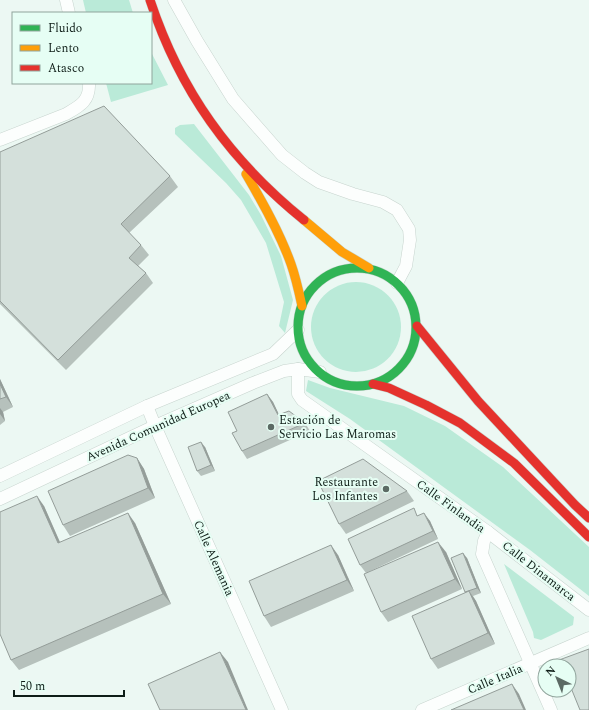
<svg xmlns="http://www.w3.org/2000/svg" width="589" height="710" font-family="Spectral,serif">
<style>
.green{fill:#baead8}
.lines{fill:none;stroke-linecap:round;stroke-linejoin:round}
.street-casing{stroke:#c7d4ce;stroke-width:13}
.fast-casing{stroke:#c7d4ce;stroke-width:10}
.slow-casing{stroke:#c7d4ce;stroke-width:10}
.jam-casing{stroke:#c7d4ce;stroke-width:10}
.street{stroke:#fcfefd;stroke-width:12}
.fast{stroke:#30b455;stroke-width:9}
.slow{stroke:#ff9f0a;stroke-width:9}
.jam{stroke:#e5322d;stroke-width:9}
.wall{fill:#b6c1bc}
.shaded-wall{fill:#949d99}
.building{fill:#d4e0db;stroke:#949d99}
.poi-dot{fill:#5c6a64;stroke:#e6fef4;stroke-width:1.5}
.labels{text-anchor:middle;stroke-width:4;stroke-linejoin:round;paint-order:stroke}
.poi-label{font-size:12px;fill:#0e1d17;stroke:#e6fef4;text-anchor:start}
.street-label{font-size:12px;fill:#0e1d17;stroke:#e6fef4}
</style>
<rect width="100%" height="100%" fill="#ecf8f3"/>
<g class="green">
<polygon points="83,0 129,0 133,13 86,13"/>
<polygon points="151,52 168,85 111,102 106,83 151,83"/>
<polygon points="194,124 249,195 261,215 281,256 293,300 285,333 279,326 284,302 266,243 241,200 226,183 175,134 175,128 180,125"/>
<circle cx="356" cy="327" r="45"/>
<polygon points="308,380 330,388 404,406 445,426 503,467 589,547 589,596 530,550 350,419 306,391"/>
<polygon points="504,564 574,617 573,625 541,640 534,638 533,632"/>
</g>
<g class="lines">
<defs>
<g id="street">
<polyline points="66,0 69,13"/>
<polyline points="174,0 197,41 233,99 282,155 305,173 319,182 353,194 383,202 397,210 409,229 410,240 406,266 397,283"/>
<path d="M0 140 66 114C80 106 90 101 89 83"/>
<polyline points="298,369 298,394 302,400 488,532 589,610"/>
<polyline points="147,406 155,426 282,710"/>
<polyline points="0,476 147,406 273,354 298,330"/>
<polyline points="0,499 155,426 253,383 284,371 298,369 320,372"/>
<polyline points="488,532 484,541 482,554 551,710"/>
<polyline points="422,710 589,638"/>
</g>
<circle id="fast" cx="357" cy="327" r="59"/>
<g id="slow">
<path d="M246 174C263 203 280 233 291 264 296 278 299 292 302 306"/>
<polyline points="304,220 342,252 369,268"/>
</g>
<g id="jam">
<path d="M150 0C180 91 230 160 304 220"/>
<polyline points="417,326 478,401 575,505 589,518"/>
<polyline points="373,384 389,388 426,405 460,423 514,463 589,537"/>
</g>
</defs>
<use href="#street" class="street-casing"/>
<use href="#fast" class="fast-casing"/>
<use href="#slow" class="slow-casing"/>
<use href="#jam" class="jam-casing"/>
<use href="#street" class="street"/>
<use href="#fast" class="fast"/>
<use href="#slow" class="slow"/>
<use href="#jam" class="jam"/>
</g>
<g class="wall">
<polygon points="0,152 170,176 178,187 129,233 141,245 149,255 138,266 146,273 153,283 66,370 0,304"/>
<polygon points="0,379 13,407 3,412 5,421 0,425"/>
<polygon points="267,394 273,402 279,415 305,423 310,431 247,459 242,451 237,431"/>
<polygon points="205,447 215,471 201,476 197,471"/>
<polygon points="137,458 144,469 155,498 70,536 63,525"/>
<polygon points="407,491 414,501 346,534 339,524"/>
<polygon points="44,506 60,542 135,523 171,604 19,670 11,660"/>
<polygon points="419,515 430,521 438,539 366,573 360,565"/>
<polygon points="446,552 462,589 388,622 381,612"/>
<polygon points="338,555 354,591 271,627 264,616"/>
<polygon points="467,558 481,593 473,596 476,601 495,644 438,669 431,659 465,592"/>
</g>
<g class="shaded-wall">
<polygon points="0,379 13,407 6,397 0,384"/>
<polygon points="267,394 273,402 283,423 278,415"/>
<polygon points="0,408 3,412 5,421 0,414"/>
<polygon points="201,442 205,447 215,471 211,465"/>
<polygon points="137,458 144,469 155,498 148,488"/>
<polygon points="37,496 44,506 65,554 58,543"/>
<polygon points="128,513 135,523 171,604 163,594"/>
<polygon points="424,513 430,521 438,539 433,531"/>
<polygon points="438,542 446,552 462,589 455,579"/>
<polygon points="331,545 338,555 354,591 347,580"/>
<polygon points="463,553 467,558 481,593 477,588"/>
<polygon points="469,591 476,601 495,644 488,633"/>
<polygon points="220,652 228,662 248,710 246,710"/>
<polygon points="512,684 519,694 526,710 524,710"/>
</g>
<g class="building">
<polygon points="104,106 170,176 121,224 141,245 129,258 146,273 58,360 0,301 0,152"/>
<polygon points="0,384 6,397 0,399"/>
<polygon points="267,394 278,415 289,411 305,423 242,451 232,433 237,431 228,412"/>
<polygon points="201,442 211,465 197,471 188,447"/>
<polygon points="128,455 137,458 148,488 63,525 48,491"/>
<polygon points="363,459 407,491 339,524 318,481"/>
<polygon points="37,496 58,543 128,513 163,594 11,660 0,634 0,512"/>
<polygon points="414,508 417,516 424,513 433,531 360,565 348,539"/>
<polygon points="438,542 455,579 381,612 364,574"/>
<polygon points="331,545 347,580 264,616 249,581"/>
<polygon points="463,553 477,588 465,592 451,558"/>
<polygon points="469,591 488,633 431,659 412,616"/>
<polygon points="589,649 589,710 580,710 569,683 569,666 562,666 559,660"/>
<polygon points="220,652 246,710 160,710 148,684"/>
<polygon points="512,684 524,710 451,710"/>
</g>
<g class="poi-dot">
<circle cx="271" cy="427" r="4"/>
<circle cx="386" cy="489" r="4"/>
</g>
<g class="labels">
<g class="poi-label">
<text x="279" y="424">Estación de<tspan x="279" dy="14">Servicio Las Maromas</tspan></text>
<text x="378" y="486" text-anchor="end">Restaurante<tspan x="378" dy="14">Los Infantes</tspan></text>
</g>
<g class="street-label">
<text transform="translate(158 426) rotate(-24)" y="4">Avenida Comunidad Europea</text>
<text transform="translate(451 506) rotate(36)" y="4">Calle Finlandia</text>
<text transform="translate(214 558) rotate(66)" y="4">Calle Alemania</text>
<text transform="translate(539 571) rotate(38)" y="4">Calle Dinamarca</text>
<text transform="translate(495 679) rotate(-23)" y="4">Calle Italia</text>
</g>
</g>
<rect x="12" y="12" width="140" height="72" fill="#e6fef4" stroke="#90a49c"/>
<rect x="20" y="25" width="20" height="6" fill="#30b455" stroke="#90a49c"/>
<text x="48" y="32" font-size="12" fill="#0e1d17">Fluido</text>
<rect x="20" y="45" width="20" height="6" fill="#ff9f0a" stroke="#90a49c"/>
<text x="48" y="52" font-size="12" fill="#0e1d17">Lento</text>
<rect x="20" y="65" width="20" height="6" fill="#e5322d" stroke="#90a49c"/>
<text x="48" y="72" font-size="12" fill="#0e1d17">Atasco</text>
<g transform="translate(557 678) rotate(317)"><circle r="19" fill="#e6fef4" stroke="#90a49c"/>
<path d="M0-3L7 15L0 10L-7 15Z" fill="#5c6a64"/>
<text y="-6" font-size="11" font-weight="bold" text-anchor="middle" fill="#0e1d17">N</text>
</g>
<path d="M14 690v6h110v-6" fill="none" stroke="#0e1d17" stroke-width="2"/>
<text x="20" y="690" font-size="12" fill="#0e1d17" stroke="#e6fef4" stroke-width="3" paint-order="stroke">50 m</text>
</svg>
